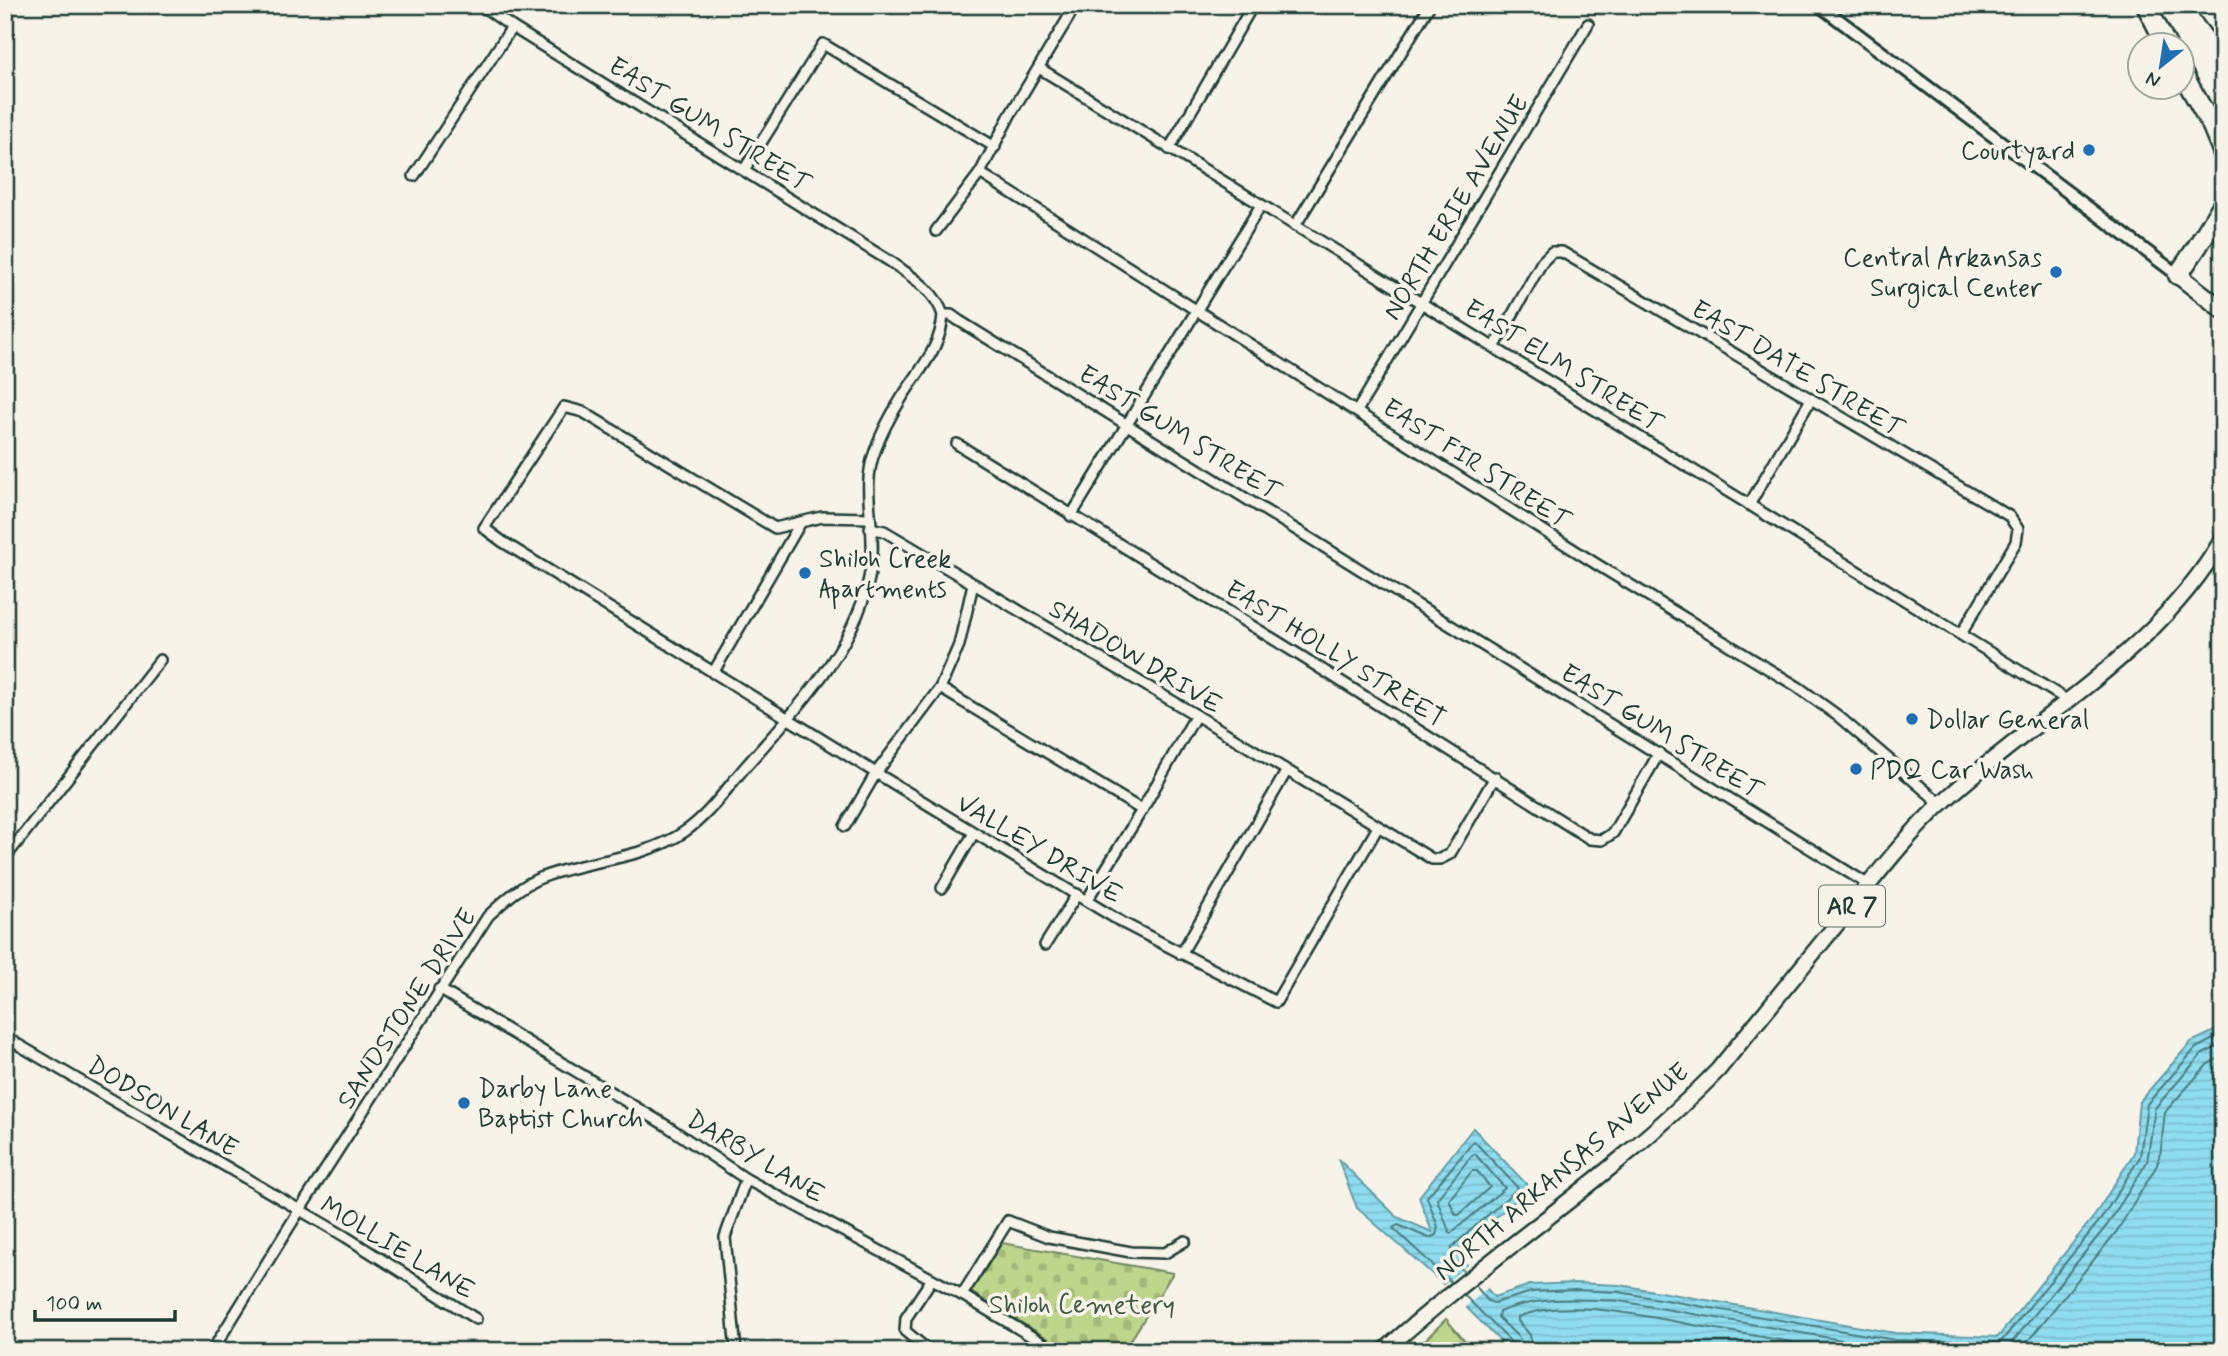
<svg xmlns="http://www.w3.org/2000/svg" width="2228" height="1356" font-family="Mynerve,sans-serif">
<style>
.cemetery{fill:url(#cemetery-stones);stroke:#6e8960;stroke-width:2}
.green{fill:#bed58c;stroke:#6e8960;stroke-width:2}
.water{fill:url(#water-rules);stroke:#629ca4;stroke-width:2}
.pier{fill:#f7f3e8}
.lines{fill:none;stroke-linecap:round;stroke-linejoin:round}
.shore{stroke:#4c7d7f;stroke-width:2}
.minor-casing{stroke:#1f3d34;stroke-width:14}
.tertiary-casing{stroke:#1f3d34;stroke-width:16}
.primary-casing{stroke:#1f3d34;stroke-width:19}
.trunk-casing{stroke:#1f3d34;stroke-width:21}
.motorway-casing{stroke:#1f3d34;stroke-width:23}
.minor{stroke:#f7f3e8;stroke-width:9}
.tertiary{stroke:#f7f3e8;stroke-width:10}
.primary{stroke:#f7f3e8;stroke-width:14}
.trunk{stroke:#f7f3e8;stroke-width:16}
.motorway{stroke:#f7f3e8;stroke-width:18}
.poi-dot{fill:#1f6fb2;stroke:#f7f3e8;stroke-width:2.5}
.labels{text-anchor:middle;stroke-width:7;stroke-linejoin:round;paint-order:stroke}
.shield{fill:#f7f3e8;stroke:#60746a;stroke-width:2}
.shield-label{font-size:24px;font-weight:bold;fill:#1f3d34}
.street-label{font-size:26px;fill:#1f3d34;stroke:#f7f3e8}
.poi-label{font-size:26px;fill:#1f3d34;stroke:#f7f3e8;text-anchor:start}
.park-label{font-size:26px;fill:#3f5b46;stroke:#f7f3e8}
</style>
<defs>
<pattern id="cemetery-stones" width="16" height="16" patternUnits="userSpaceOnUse" patternTransform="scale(1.75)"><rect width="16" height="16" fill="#bed58c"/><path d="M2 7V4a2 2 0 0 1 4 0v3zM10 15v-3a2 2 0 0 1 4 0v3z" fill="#a3b879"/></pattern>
<pattern id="water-rules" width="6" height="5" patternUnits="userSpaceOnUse" patternTransform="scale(1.75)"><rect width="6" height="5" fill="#8fdcef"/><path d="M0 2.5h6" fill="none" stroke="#7bbece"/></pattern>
</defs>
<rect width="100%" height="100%" fill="#f7f3e8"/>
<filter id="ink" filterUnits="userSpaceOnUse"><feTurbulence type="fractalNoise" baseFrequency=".0143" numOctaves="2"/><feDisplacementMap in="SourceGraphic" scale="14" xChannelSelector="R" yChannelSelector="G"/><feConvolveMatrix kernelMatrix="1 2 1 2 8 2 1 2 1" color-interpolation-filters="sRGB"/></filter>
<g filter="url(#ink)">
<polygon class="cemetery" points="1002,1243 1173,1273 1124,1351 1068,1351 971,1292"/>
<polygon class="green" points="1446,1319 1473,1351 1414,1351"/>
<polygon class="water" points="2223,1027 2223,1351 1510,1351 1438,1279 1357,1208 1338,1159 1397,1217 1432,1232 1419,1197 1473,1128 1530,1188 1456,1252 1494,1297 1530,1285 1575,1283 1620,1285 1895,1333 1998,1337 2095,1215 2134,1153 2139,1102 2191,1042"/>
<polygon class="pier" points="1470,1263 1490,1286 1463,1309 1441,1287"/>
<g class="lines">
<g class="shore">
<polygon points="1475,1154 1505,1188 1450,1234 1437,1199 1472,1155"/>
<polygon points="1472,1171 1477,1171 1490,1187 1459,1215 1456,1215 1449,1200"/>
<polyline points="1451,1282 1393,1228 1398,1225 1429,1238 1436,1235 1438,1227 1427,1197 1474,1141 1518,1188 1452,1247 1451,1256 1464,1272"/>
<polyline points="1475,1285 1488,1301 1494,1303 1532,1292 1575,1290 1619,1292 1895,1340 2000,1343 2101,1219 2140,1157 2147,1104 2196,1048 2223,1034"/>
<polyline points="1464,1295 1512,1343 1514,1351"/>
<path d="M1523 1351 1520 1339 1498 1317 1499 1312C1539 1296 1576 1299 1619 1301L1893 1349 1945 1351"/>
<path d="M1533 1351 1530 1335 1518 1321V1317C1567 1296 1653 1318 1705 1327 1751 1335 1797 1343 1843 1351"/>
<polyline points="2005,1351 2108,1224 2147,1162 2155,1108 2201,1055 2223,1044"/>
<polyline points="2020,1351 2117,1231 2156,1167 2160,1157 2165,1112 2208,1064 2223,1056"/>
</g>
<defs>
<g id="minor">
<path d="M481 5 512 27 891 262C912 277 935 290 943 315H951L958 320 1869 885"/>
<polyline points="1039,68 2067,700"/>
<polyline points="1169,149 1253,5"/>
<polyline points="744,170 823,44 995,147"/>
<polyline points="980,173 1601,567 1798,687 1838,716 1941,804"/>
<polyline points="414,176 512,27"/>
<polyline points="1295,226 1430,5"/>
<polyline points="936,231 980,173 1010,115 1076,5"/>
<polyline points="1495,346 1542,262 1552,252 1562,252 2009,516 2018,529 2016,542 1961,634"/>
<polyline points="1357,411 1588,24"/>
<polyline points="957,444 1304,658 1590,839 1602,840 1613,833 1659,753"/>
<polyline points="1749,505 1810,401"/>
<polyline points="1071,516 1261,205"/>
<polyline points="869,518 822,517 775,528 583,412 564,407 484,528 503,542 876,773 1123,923 1276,1002 1378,827"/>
<polyline points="870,528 884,531 1196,715 1432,859 1440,859 1450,854 1495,777"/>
<polyline points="713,673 801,522"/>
<polyline points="940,688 1142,810"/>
<polyline points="845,826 876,773 940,688 959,645 973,584"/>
<polyline points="5,858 160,660"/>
<polyline points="942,888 974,833"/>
<polyline points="1087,900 1142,810 1196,715"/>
<polyline points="1045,945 1077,894"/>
<polyline points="1181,954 1286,772"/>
<polyline points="439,989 667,1126 746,1179 962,1295 1056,1351"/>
<polyline points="5,1037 346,1237 476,1319"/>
<polyline points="962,1295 1008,1221 1049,1237 1131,1252 1165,1253 1185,1241"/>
<path d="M212 1351 299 1211 488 916C505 900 521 885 543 877 589 859 643 860 684 832 709 815 727 788 746 766 796 709 860 645 871 567 877 528 860 489 875 451 881 433 891 415 901 399 918 371 941 349 943 315"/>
<polyline points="736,1351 725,1237 746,1179"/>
<polyline points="929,1351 905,1331 906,1318 932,1279"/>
</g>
<polyline id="tertiary" points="1819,5 2178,275"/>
<path id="primary" d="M1384 1351C1492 1253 1616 1175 1718 1070 1760 1018 1803 966 1845 914 1876 876 1907 835 1943 802 2037 715 2158 652 2223 538"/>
<polyline id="trunk" points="2178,275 2223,310"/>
<g id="motorway">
<polyline points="2146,5 2167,46"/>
<polyline points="2204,5 2223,30"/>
<polyline points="2182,73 2212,126 2223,153"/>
<polyline points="2178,275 2197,247 2223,204"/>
</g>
</defs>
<use href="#minor" class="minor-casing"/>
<use href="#tertiary" class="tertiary-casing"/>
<use href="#primary" class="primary-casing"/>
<use href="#trunk" class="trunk-casing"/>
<use href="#motorway" class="motorway-casing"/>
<use href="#minor" class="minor"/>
<use href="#tertiary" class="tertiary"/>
<use href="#primary" class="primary"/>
<use href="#trunk" class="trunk"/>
<use href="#motorway" class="motorway"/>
</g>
</g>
<g class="poi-dot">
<circle cx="2089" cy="150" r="7"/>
<circle cx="2056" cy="272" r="7"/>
<circle cx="805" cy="573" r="7"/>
<circle cx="1912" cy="719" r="7"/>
<circle cx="1856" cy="769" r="7"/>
<circle cx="464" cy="1103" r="7"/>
</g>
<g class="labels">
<rect class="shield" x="1819" y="885.5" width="66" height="41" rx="5"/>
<g class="shield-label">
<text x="1852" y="914">AR 7</text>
</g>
<g class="street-label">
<text transform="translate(710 124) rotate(32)" y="9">EAST GUM STREET</text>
<text transform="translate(1455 207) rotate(-59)" y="9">NORTH ERIE AVENUE</text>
<text transform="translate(1564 365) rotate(32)" y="9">EAST ELM STREET</text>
<text transform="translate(1798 368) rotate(31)" y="9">EAST DATE STREET</text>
<text transform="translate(1180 432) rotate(32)" y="9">EAST GUM STREET</text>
<text transform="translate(1477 463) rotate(33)" y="9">EAST FIR STREET</text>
<text transform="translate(1336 653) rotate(32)" y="9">EAST HOLLY STREET</text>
<text transform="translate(1136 656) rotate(31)" y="9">SHADOW DRIVE</text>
<text transform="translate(1662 731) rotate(32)" y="9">EAST GUM STREET</text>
<text transform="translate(1040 848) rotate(31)" y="9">VALLEY DRIVE</text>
<text transform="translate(406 1008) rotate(-57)" y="9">SANDSTONE DRIVE</text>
<text transform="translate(163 1106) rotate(31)" y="9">DODSON LANE</text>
<text transform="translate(756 1156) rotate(31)" y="9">DARBY LANE</text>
<text transform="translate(1561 1171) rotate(-40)" y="9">NORTH ARKANSAS AVENUE</text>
<text transform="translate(398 1247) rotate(31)" y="9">MOLLIE LANE</text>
</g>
<g class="poi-label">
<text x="2075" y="159" text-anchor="end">Courtyard</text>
<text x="2042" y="266" text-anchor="end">Central Arkansas<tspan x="2042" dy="30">Surgical Center</tspan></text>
<text x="819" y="567">Shiloh Creek<tspan x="819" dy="30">Apartments</tspan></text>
<text x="1926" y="728">Dollar General</text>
<text x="1870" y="778">PDQ Car Wash</text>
<text x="478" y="1097">Darby Lane<tspan x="478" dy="30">Baptist Church</tspan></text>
</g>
<g class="park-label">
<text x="1082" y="1313">Shiloh Cemetery</text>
</g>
</g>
<rect width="2228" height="1356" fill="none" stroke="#f7f3e8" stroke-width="28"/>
<rect x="14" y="14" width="2200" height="1328" fill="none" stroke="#1f3d34" stroke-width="2.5" filter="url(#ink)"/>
<g transform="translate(2161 66) rotate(210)"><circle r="33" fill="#f7f3e8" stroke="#a1aaa0" stroke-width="2"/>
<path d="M0-5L12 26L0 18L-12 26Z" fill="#1f6fb2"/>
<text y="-10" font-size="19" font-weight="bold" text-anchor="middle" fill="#1f3d34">N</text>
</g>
<path d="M35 1310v10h140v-10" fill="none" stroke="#1f3d34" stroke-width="3.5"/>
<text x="46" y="1310" font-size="21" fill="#1f3d34" stroke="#f7f3e8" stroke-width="5" paint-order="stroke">100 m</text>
</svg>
